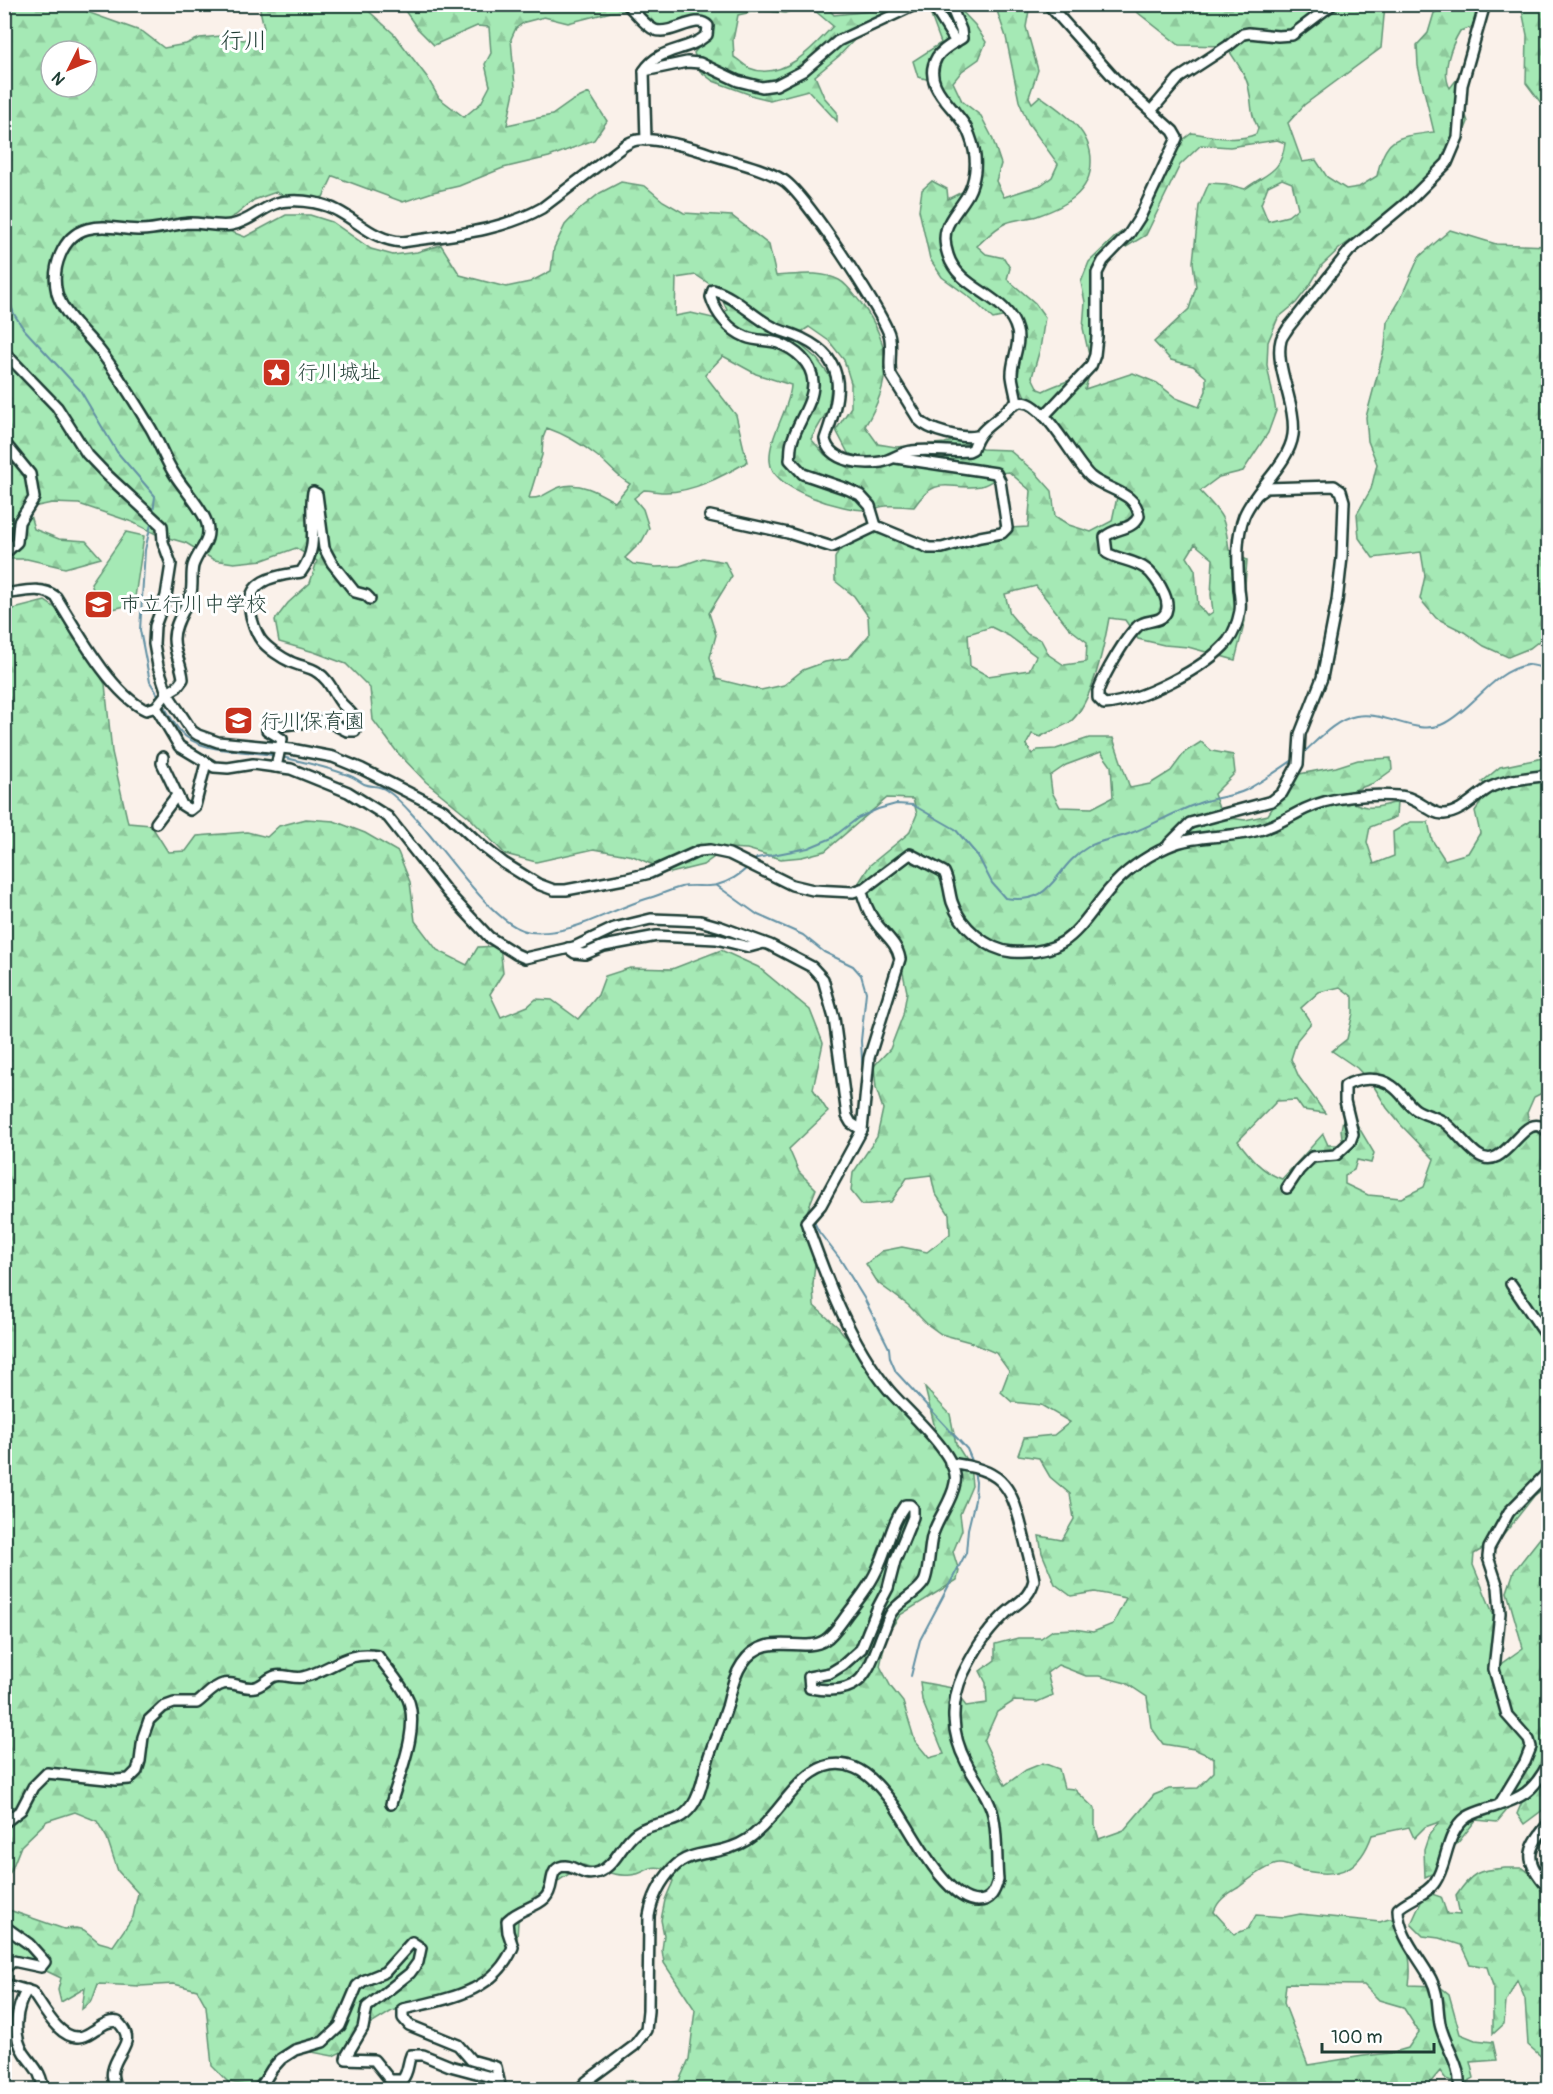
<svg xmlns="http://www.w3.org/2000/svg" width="1553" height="2094" font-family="Pangolin,'Klee One',sans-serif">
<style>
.green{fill:#a5e9b5;stroke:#629374;stroke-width:1.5}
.forest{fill:url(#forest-firs);stroke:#629374;stroke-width:1.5;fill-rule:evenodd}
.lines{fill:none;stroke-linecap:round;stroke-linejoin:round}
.stream{stroke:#6291a4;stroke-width:2}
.street-casing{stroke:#1f3d34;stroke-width:14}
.street{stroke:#fff;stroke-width:9}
.labels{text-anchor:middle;stroke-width:6;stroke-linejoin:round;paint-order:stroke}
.poi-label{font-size:21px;fill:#1f3d34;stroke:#fff;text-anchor:start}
.quarter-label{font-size:24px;fill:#1f3d34;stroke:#fff}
</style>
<defs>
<pattern id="forest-firs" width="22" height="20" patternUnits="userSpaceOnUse" patternTransform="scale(1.5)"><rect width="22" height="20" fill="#a5e9b5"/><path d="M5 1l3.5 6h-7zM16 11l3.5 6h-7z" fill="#8ec99c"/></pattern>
</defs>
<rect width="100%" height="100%" fill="#faf1ea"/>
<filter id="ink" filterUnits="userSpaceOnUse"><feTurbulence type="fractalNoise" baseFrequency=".0167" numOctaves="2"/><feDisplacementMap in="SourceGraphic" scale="12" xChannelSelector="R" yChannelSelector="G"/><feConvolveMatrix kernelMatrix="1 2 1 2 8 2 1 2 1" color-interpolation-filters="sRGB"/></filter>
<g filter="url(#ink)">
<polygon class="green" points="126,532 144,536 134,604 100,612 91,583"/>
<g class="forest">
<path d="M5 5H86L87 12 143 32 164 48 186 44 200 38 221 36 244 40 264 28 259 5H362L394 34 427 77 439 98 464 117 481 103 490 86 485 64 491 53 489 27 477 26 434 45 417 28 403 8V5H806L785 13 761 10 738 15 733 40 734 57C739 60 744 65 749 68 782 82 813 48 833 26L808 5H825L834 15 890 9 897 5H956L975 25 986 42 979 59 962 71 953 82 962 101 981 116 992 137 1001 164 996 181 1004 197 1041 185 1052 177 1058 164 1028 123 1019 101 1006 37 995 5H1030L1026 27 1038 70 1029 97 1032 103 1040 96C1063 112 1092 131 1091 162 1091 193 1064 207 1037 216 1027 219 1016 219 1006 223 995 228 986 238 977 246L986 254 1004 258 1010 268 1007 279 1035 303 1045 317 1040 349 1032 377 1038 389 1043 391C1056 384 1070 381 1083 375L1089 355 1083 328 1085 302 1081 282 1089 262 1117 235 1139 220 1180 142 1192 133C1213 136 1236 143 1256 134L1258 128C1249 110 1253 107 1249 90 1247 75 1234 59 1226 46L1179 45 1128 5H1385L1381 48 1304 105 1288 123 1302 162 1316 160 1327 177 1346 189 1359 187 1377 176C1385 136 1397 137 1434 132L1418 66 1417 45 1428 33 1434 13 1448 5H1479L1473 27 1460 31C1451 46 1441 72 1450 88L1465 69 1459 95 1468 122 1459 144 1446 165 1396 207 1339 249 1322 265 1310 285 1296 303 1278 318 1268 342 1267 365 1276 411 1268 433 1243 471 1219 477 1200 491C1223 515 1225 517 1229 550L1247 560 1245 585V621L1235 660 1188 647 1164 645 1138 639 1125 620 1109 618C1104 646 1093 703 1070 722 1062 728 1049 731 1040 737L1032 734 1026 745 1032 754 1038 750 1056 749 1089 738H1113L1130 788 1150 784 1171 771 1185 752 1201 742 1212 751 1233 755 1235 773 1214 794 1222 817 1245 820 1268 815 1294 775 1336 767 1358 760 1391 758 1392 770 1374 783 1340 795C1363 810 1371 810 1397 802L1396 817 1370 827 1367 842 1374 864 1394 856 1393 832 1410 822H1428L1432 840 1445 860 1468 853 1480 833 1475 811 1490 789 1482 782 1500 767 1548 757V1093L1546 1091 1534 1097 1527 1113 1530 1126 1548 1129V1485L1534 1496 1502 1537 1474 1554 1473 1565 1497 1623 1499 1665 1523 1648 1507 1592 1514 1571 1548 1528V1806L1524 1824 1517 1814 1522 1802 1513 1803 1497 1822 1476 1820 1457 1844 1447 1850 1436 1872 1425 1877 1424 1850 1429 1835 1439 1822 1425 1827 1414 1838 1409 1827 1372 1835C1360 1869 1341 1878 1305 1871 1297 1870 1286 1863 1279 1864 1267 1865 1248 1880 1239 1887 1228 1894 1218 1899 1214 1912L1234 1934 1248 1929 1256 1915 1285 1917 1300 1914 1380 1922 1389 1919H1399C1406 1942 1413 1961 1409 1985L1439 1986 1449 1994 1460 2034 1475 2040 1493 2042 1497 2060 1470 2062 1474 2078 1462 2085 1446 2079 1440 2071 1424 2090 620 2089 626 2080 663 2085 679 2081 689 2059 695 2010 664 1963 662 1950 664 1935 661 1920 665 1900 673 1881 667 1869C646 1863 648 1874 631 1875 615 1877 598 1869 583 1865L561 1879 518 1921 517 1939 501 1966 480 1981 458 1993 392 2011 371 2024 348 2049 333 2056 312 2052 293 2054 250 2086 228 2082 212 2066 206 2006 197 1990 174 1984 140 1986 98 1984 92 2001 82 2009 85 1988 61 2002 58 1990 61 1978 40 1968 5 1956 4 1906 9 1910 64 1929 76 1928 84 1930 99 1942 113 1946 133 1917 138 1893 118 1871 107 1838 97 1821 75 1812 47 1821 21 1846 11 1871 5 1878V606L14 609 45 601 71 619 83 647 105 684 112 752 128 823 151 825 168 852 186 851 197 836 247 832 267 837 279 826 306 819 334 821 365 833 398 852 410 882 415 921 437 950 467 965 478 947 500 946 503 973 490 994 501 1017 528 1006 536 999 552 1000 578 1019 598 995 605 976 630 968 672 969 721 950 758 967 810 1010 823 1043 813 1089 828 1112 789 1149 799 1172 816 1189 803 1222 816 1252 813 1285 814 1306 838 1327 893 1397 938 1440 925 1388 950 1414 956 1444 970 1466 972 1486 960 1514 962 1530 953 1552 959 1571 957 1580 900 1615 887 1634 880 1666 891 1687 903 1702 915 1741 929 1758 944 1754 922 1700 920 1682 952 1688 966 1706 987 1703 986 1683 980 1671 995 1660V1644L1018 1638H1041L1053 1630 1074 1629 1093 1632 1113 1624 1126 1598 1095 1592 1071 1596 1055 1584 1042 1553 1039 1536 1062 1540 1074 1519 1070 1494 1050 1477 1039 1458 1018 1455 1024 1438 1054 1435 1070 1422 1041 1405 1012 1402 1001 1392 1009 1371 996 1353 970 1342 941 1334 927 1324 908 1305 878 1283 866 1264 882 1251 902 1247 927 1252 950 1234 949 1214 935 1193 931 1175 907 1178 891 1202 862 1205 851 1191 853 1173 877 1137 883 1109 876 1088 874 1066 890 1049 903 1015 907 992 903 973 892 947 875 920 869 900 858 884 870 865 909 833 917 814 913 799 887 798 825 851 802 857 781 859 747 849 727 848 703 865 671 873 633 856 594 849 536 862 505 854 469 817 426 782 397 752 373 720 370 688 346 664 314 652 279 642 275 620 288 603 310 583 317 561 296 548 263 560 234 563 214 560 186 543 158 535 132 522 79 504 52 503 28 508 34 529 59 539 86 541 101 558 65 568 27 559H5ZM637 10 656 34H671L694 17 711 23 709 34 694 53 700 71 713 81 754 96 770 100 808 90 837 121V112L824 97 815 76 839 56 857 37 901 15 919 10 930 13 941 43 913 61 918 77 935 81C936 110 951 111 963 131 969 140 972 152 977 162L964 191 948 199 947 189 932 181 922 190 919 210 930 259 942 277 972 299 993 319 1002 317H1018L1022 336 1018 380 1028 404 1047 406 1055 428 1100 482 1117 497 1112 521 1091 532 1069 525 1055 516 1052 491 1036 473 1009 450 982 449 960 439 945 443 896 447 878 444 865 426C892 382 893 345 861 303 855 296 847 284 839 280 820 270 797 275 776 276L769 245 732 216 684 213 663 201 645 186 621 182 600 193 581 208 565 225 554 248 551 271 530 282 506 287 460 275 441 245 417 252 393 255 371 249 332 222 310 215H286L245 237 216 226 236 215 254 200 276 192 299 202 323 197 333 176 403 202 433 192 459 186 503 168 549 157 594 140 607 121 589 93 572 101 552 115 507 125 515 87 511 39 516 28 525 22 544 17 568 23 611 12ZM51 51H87V87H51ZM1277 140 1285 143C1281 173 1268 172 1245 189L1226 184 1209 183 1199 206 1193 262 1196 287 1189 309 1154 342 1171 360 1193 366 1206 377V391L1199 407 1176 398 1157 383 1133 373 1085 389 1095 357 1094 288 1104 269 1121 250 1146 235 1180 165 1201 145 1230 147ZM1282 179 1292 183 1298 208 1288 216 1268 221 1261 204 1268 186ZM696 275 717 289 727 310 717 319 691 313 675 316 676 278ZM809 327 829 341 844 360 851 383V407L836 430 848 453 870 463 850 469 825 455 811 439 828 410 832 379 817 359 801 345 798 334ZM723 356 756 374 791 385C790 409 768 437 770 461 771 490 844 511 868 510 874 510 880 506 886 506 895 505 905 507 914 507 938 472 950 492 981 486 985 485 990 482 994 480L992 474 1009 472 1031 491 1028 527 1008 528 931 551 888 530 866 524 846 535 835 558V581L854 596 868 616 869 635 849 658 825 662 803 670 784 685 761 690 716 679 710 657 716 635 709 613 732 576 725 562 703 558 680 566 656 567 633 564 625 558 642 541 649 528 643 509 634 498 644 490C650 490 657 492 663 492 692 493 723 476 747 462L736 415 705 375ZM547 428C564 434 583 445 597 456 609 465 617 477 630 484L615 502C598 492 580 481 560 487 547 491 544 499 529 498L542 455 543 438ZM1195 544 1213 559 1211 595 1213 612 1207 616 1198 605 1195 570 1187 557ZM1036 586 1069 628 1087 642 1086 662 1064 665 1049 655 1041 640 1027 634 1010 614 1005 594ZM991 627 1009 636 1036 656 1029 670 988 676 970 666 968 634ZM1101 752 1111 766 1113 797 1092 808 1060 807 1052 792 1050 776 1066 765ZM1340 987 1353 997V1013L1347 1039 1332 1051 1357 1068 1373 1085 1387 1108 1401 1125 1434 1159 1424 1187 1401 1198 1368 1195 1345 1184V1175L1354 1170 1357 1160 1371 1163 1374 1153 1352 1116 1344 1114 1341 1130 1343 1145H1328L1323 1134 1282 1179C1262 1172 1250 1157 1238 1141L1277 1101 1296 1100 1303 1110 1325 1113 1299 1077 1291 1059 1297 1040 1311 1023 1301 1008 1319 992ZM1058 1665 1086 1676H1099L1126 1683 1147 1697 1151 1727 1163 1744 1194 1749 1214 1758V1772L1198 1788 1169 1789 1154 1795 1124 1830 1099 1839 1095 1826V1809L1074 1789 1064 1788 1059 1769 1043 1763 1026 1770 1005 1785 984 1741 997 1712 1014 1701 1037 1702 1053 1695 1047 1673ZM1286 1984 1364 1985 1379 2000 1403 2007 1419 2032 1408 2048 1391 2053 1363 2056 1308 2065 1284 2003Z"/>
<polygon points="1521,5 1548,5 1548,119 1544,107 1526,83 1527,35"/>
<polygon points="1450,230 1496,244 1548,246 1548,634 1530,648 1508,657 1484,646 1464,632 1436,618 1420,599 1425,576 1421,552 1373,558 1359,538 1357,514 1371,489 1377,464 1368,441 1366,417 1385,346 1387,322 1399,302 1419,257"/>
<path d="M1505 1868H1523L1548 1888V2072L1544 2059 1528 2045 1525 1999 1517 1980 1506 2002 1504 2024 1493 2034V1986L1487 1967 1470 1964 1461 1945 1439 1938 1423 1936 1411 1924 1421 1902 1429 1893 1441 1897 1447 1914 1460 1915 1456 1896C1472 1872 1478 1870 1505 1868Z"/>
</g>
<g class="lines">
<g class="stream">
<path d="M4 190C13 212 7 238 4 260"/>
<polyline points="4,274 7,294 14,314 23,328 80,390 117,452 155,496 153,514"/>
<polyline points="152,520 145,550 140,630 150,682 160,698"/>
<path d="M162 703C168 712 173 723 180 731 199 755 249 749 277 756"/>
<path d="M1301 755C1317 741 1334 720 1356 716 1386 710 1417 738 1445 723 1474 708 1493 671 1527 665 1534 664 1542 668 1548 671"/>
<path d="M282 757C304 762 327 767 348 775 354 777 359 781 364 784 371 787 380 785 386 790 426 816 487 927 530 932 572 936 607 911 646 899 658 896 669 890 681 887 692 884 706 888 717 885 728 882 740 875 748 867"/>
<path d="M752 863 757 858 808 848 832 838 858 818 878 809 896 804 913 805 955 829 978 856 992 883 1005 898C1056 906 1052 868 1088 847 1102 839 1117 839 1131 833 1155 824 1178 810 1202 802 1216 797 1232 797 1246 790 1263 781 1280 769 1296 758"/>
<polyline points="716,885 758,915 803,935 824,952 853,966 861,975 866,992 861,1041 863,1078"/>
<polyline points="846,1150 855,1131"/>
<polyline points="815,1217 815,1224 819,1232 840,1259 864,1298 889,1348 890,1358 896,1372 967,1449 973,1463"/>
<polyline points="911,1676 920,1640 966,1553 968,1529 975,1500 976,1482 974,1472"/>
</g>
<defs>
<g id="street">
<path d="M627 4C636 13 644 25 655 30 671 36 697 13 708 26L707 35C686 53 660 46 644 71L646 140"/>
<polyline points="932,4 956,42"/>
<path d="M950 4 961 30 962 38C954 43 942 49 937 57 921 84 952 105 964 124 969 132 972 141 974 150 977 164 975 181 968 194 955 217 938 225 948 255 959 291 1008 294 1017 331 1021 345 1011 361 1012 376 1013 385 1016 394 1017 403"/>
<polyline points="644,71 687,62 700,63 738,81 762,87 776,85 803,71 838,41 917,4"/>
<polyline points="1151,111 1179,78 1228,46 1243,34 1249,33 1278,36 1292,35 1333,4"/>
<path d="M4 352 57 407 87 454 106 474 162 526 163 542 171 564 166 596 155 626 154 644 158 666 167 693 192 731 198 735 218 742 291 749 333 757 362 769 443 810 482 846 504 863 538 884 554 890H566L624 879 650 873 699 851 710 850 729 854 792 885 813 890 853 892 865 888 910 854 944 872C949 881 949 892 952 902 960 926 987 950 1012 952 1069 956 1078 927 1109 890 1124 872 1145 857 1167 847 1192 835 1224 838 1251 832 1271 828 1287 818 1305 809 1332 796 1370 794 1399 796 1416 796 1431 815 1444 814 1462 813 1476 795 1491 787 1507 779 1530 778 1548 775"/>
<polyline points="1044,416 1091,366 1095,355 1097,337 1097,273 1103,261 1129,234 1140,217 1177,138 1173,131 1115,79 1048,4"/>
<polyline points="4,442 30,474 34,498 19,522 17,542 4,554"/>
<polyline points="710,516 788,533 832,547 876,526 929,548 942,548 980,537 1002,533 1007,528 1000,481 996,473 896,458"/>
<path d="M876 526 870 506 860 495 847 489 803 474 790 460C791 455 790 448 792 442 797 422 814 403 813 382 812 363 795 349 778 343 768 340 756 341 746 337 729 330 716 314 711 297L713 290C736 297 752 316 773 327 782 332 794 334 803 339 851 362 839 399 825 439 829 462 863 465 881 462 892 460 901 452 912 451 930 448 950 453 969 451L973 449C979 431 987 427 1002 415 1007 410 1013 403 1020 402 1044 399 1075 464 1091 477 1107 490 1136 492 1139 516 1132 531 1115 527 1105 537L1107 553C1119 560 1134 560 1146 569 1157 577 1179 610 1159 619 1152 622 1142 621 1137 627 1125 638 1104 675 1098 691V698L1104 704C1139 702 1206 668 1228 641 1234 633 1238 621 1240 611 1241 604 1240 596 1239 589 1238 564 1235 540 1244 516 1255 489 1289 464 1293 435 1297 405 1274 366 1281 340 1282 336 1286 332 1288 328L1350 250 1409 201 1447 163 1458 137 1462 85 1485 4"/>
<path d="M4 594C22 592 41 585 56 597 76 629 111 694 146 710L156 707 167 693 177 687 183 679C182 665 174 653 174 639 174 622 187 608 191 593 193 584 191 574 193 566 198 550 212 542 207 524 204 511 183 488 175 475 165 460 159 442 150 427 134 401 118 374 100 351 86 333 63 315 57 293 51 269 62 236 87 229 105 224 123 230 141 230 157 230 174 224 190 223 204 223 218 227 231 225 252 222 267 201 289 201 304 200 324 203 338 211 359 222 376 241 402 242 449 235 500 232 542 208L625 145C629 143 634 140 638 140 653 137 694 148 710 154 734 162 761 167 783 180 803 191 881 310 889 334 893 347 888 362 891 375L919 420C929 431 963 439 977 436"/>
<polyline points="156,707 179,746 214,767 228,768 253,764 291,769 348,792 388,817 447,892 489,937 516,954 525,958 574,947 614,928 651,919 678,920 700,921 721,927 770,945 812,967 823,979 834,1018 847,1116 851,1123 862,1130"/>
<polyline points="163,757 162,763 182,805 190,810 195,806 206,763"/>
<path d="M276 767 282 739 267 730V727L325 720 347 731H355C359 718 350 712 342 704 333 693 330 680 317 672 310 667 299 666 291 662 282 658 267 648 261 640 256 633 251 619 250 610 247 578 277 576 301 572 321 545 308 522 313 492L317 494 324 548 332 563 355 592 366 595 370 599"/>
<polyline points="156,823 177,795"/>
<polyline points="1169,844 1190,823 1272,801 1282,793 1298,764 1300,734 1322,678 1337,601 1342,557 1344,501 1341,491 1334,486 1266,488 1259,493"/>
<polyline points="568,948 575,953 585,954 604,946 657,936 716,939 749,947 764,943"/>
<path d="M1287 1188 1299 1170 1312 1157 1336 1155 1350 1142 1353 1134 1345 1101V1086C1358 1078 1379 1076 1392 1086 1401 1092 1406 1102 1415 1109 1423 1115 1435 1116 1444 1122 1456 1131 1465 1145 1477 1154 1507 1177 1523 1104 1548 1132"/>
<polyline points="1511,1284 1548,1338"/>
<polyline points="1499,1805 1525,1762 1531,1747 1529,1740 1507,1715 1494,1669 1500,1613 1498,1587 1488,1557 1489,1548 1509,1512 1548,1472"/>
<path d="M4 1823 21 1810 33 1787 47 1773 116 1780 129 1779 137 1771 140 1761 143 1737 149 1720 163 1707 174 1703H197C205 1697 214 1686 223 1684 234 1681 244 1690 255 1687 262 1686 268 1678 275 1676 284 1674 294 1679 303 1677 332 1670 346 1650 378 1656 388 1670 401 1683 408 1699 420 1729 399 1775 391 1804"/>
<path d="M1548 1824C1525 1852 1525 1860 1548 1888"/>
<polyline points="4,1926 29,1944 45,1962 41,1967 13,1961 5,1968"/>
<path d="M4 1984 32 1992C43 2006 58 2039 79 2037 85 2037 91 2032 96 2029 103 2025 109 2020 118 2022 138 2042 117 2050 113 2070 111 2077 114 2083 117 2090"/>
<path d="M27 1990C16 2007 12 2035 24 2053 33 2066 42 2072 43 2090"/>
<path d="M259 2090 272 2069 281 2059 295 2050 323 2042 340 2026 357 1986 363 1981 385 1972 412 1942 421 1948 418 1962 410 1973 367 2007 363 2028 347 2055 346 2059 374 2060 390 2080H402C409 2072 407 2064 411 2055H423L450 2066 495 2078 497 2075"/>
<path d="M501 2090 496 2067 471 2060 458 2045 409 2025 403 2018V2009C446 1999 495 1993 513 1947L508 1932 507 1921C520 1908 535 1908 545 1898 555 1888 548 1872 560 1867 574 1862 580 1879 599 1872 616 1865 622 1843 636 1833 655 1819 676 1828 692 1806 701 1794 703 1777 707 1763 712 1744 721 1726 727 1707 731 1693 733 1677 742 1664 766 1628 802 1655 825 1640 833 1635 840 1624 846 1616 859 1599 872 1583 880 1563 889 1543 892 1522 905 1505H910L913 1508V1517L895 1561 888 1588 878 1607 861 1649 843 1665 830 1673 809 1677 810 1688C864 1698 867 1672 884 1630 886 1625 888 1618 891 1613 899 1601 917 1594 924 1582 929 1573 929 1549 932 1537 937 1518 952 1502 955 1483 961 1456 904 1409 888 1389 849 1341 827 1280 806 1222L821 1205 862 1130 869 1058 900 959C897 942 883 934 874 920 867 910 864 900 861 889"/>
<path d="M579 2090 587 2081 634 2046 646 2030 648 2011 649 1916C652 1898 661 1881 673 1868 689 1851 712 1855 732 1847 741 1844 752 1837 759 1830 785 1807 811 1749 855 1768 870 1774 884 1792 894 1805 911 1829 945 1901 978 1901 991 1901 995 1891 998 1880 996 1861 998 1828 992 1811 987 1793 974 1779 966 1762 951 1734 950 1703 963 1674 970 1660 977 1646 987 1634 992 1627 999 1620 1005 1614 1018 1602 1030 1598 1034 1580 1031 1563 1026 1546 1022 1529 1010 1481 1000 1470 950 1463"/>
<path d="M1459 2090C1462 2065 1445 2047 1440 2024 1437 2008 1439 1994 1431 1979 1419 1957 1398 1935 1398 1909 1408 1899 1427 1895 1435 1882 1448 1863 1445 1833 1467 1817 1475 1812 1484 1810 1493 1807 1522 1798 1533 1792 1548 1764"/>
</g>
</defs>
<use href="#street" class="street-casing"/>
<use href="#street" class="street"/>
</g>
</g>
<defs>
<symbol id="sight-square" viewBox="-11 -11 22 22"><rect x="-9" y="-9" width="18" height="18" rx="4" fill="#c8321e" stroke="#fff"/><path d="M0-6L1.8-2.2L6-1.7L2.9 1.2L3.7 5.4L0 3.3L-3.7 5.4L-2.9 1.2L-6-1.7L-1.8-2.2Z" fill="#fff"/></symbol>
<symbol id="school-square" viewBox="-11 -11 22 22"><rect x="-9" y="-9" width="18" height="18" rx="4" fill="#c8321e" stroke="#fff"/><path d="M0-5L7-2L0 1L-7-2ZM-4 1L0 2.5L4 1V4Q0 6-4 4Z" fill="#fff"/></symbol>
</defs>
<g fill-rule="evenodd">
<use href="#sight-square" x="260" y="356" width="33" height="33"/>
<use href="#school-square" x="82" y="588" width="33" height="33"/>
<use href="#school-square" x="222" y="704" width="33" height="33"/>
</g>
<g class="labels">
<g class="poi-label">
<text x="297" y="379">行川城址</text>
<text x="120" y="611">市立行川中学校</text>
<text x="260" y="728">行川保育園</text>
</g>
<g class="quarter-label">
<text x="244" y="48">行川</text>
</g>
</g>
<rect width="1553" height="2094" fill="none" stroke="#fff" stroke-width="24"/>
<rect x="12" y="12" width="1529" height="2070" fill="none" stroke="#1f3d34" stroke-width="2" filter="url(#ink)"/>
<g transform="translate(69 69) rotate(227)"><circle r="28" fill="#ffffff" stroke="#a5b1ae" stroke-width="1.5"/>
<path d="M0-4.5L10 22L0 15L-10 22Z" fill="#c8321e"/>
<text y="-9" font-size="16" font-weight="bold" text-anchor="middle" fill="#1f3d34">N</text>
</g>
<path d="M1322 2043v9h112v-9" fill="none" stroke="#1f3d34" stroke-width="3"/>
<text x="1331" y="2043" font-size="18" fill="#1f3d34" stroke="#ffffff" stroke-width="4.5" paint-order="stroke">100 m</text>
</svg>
